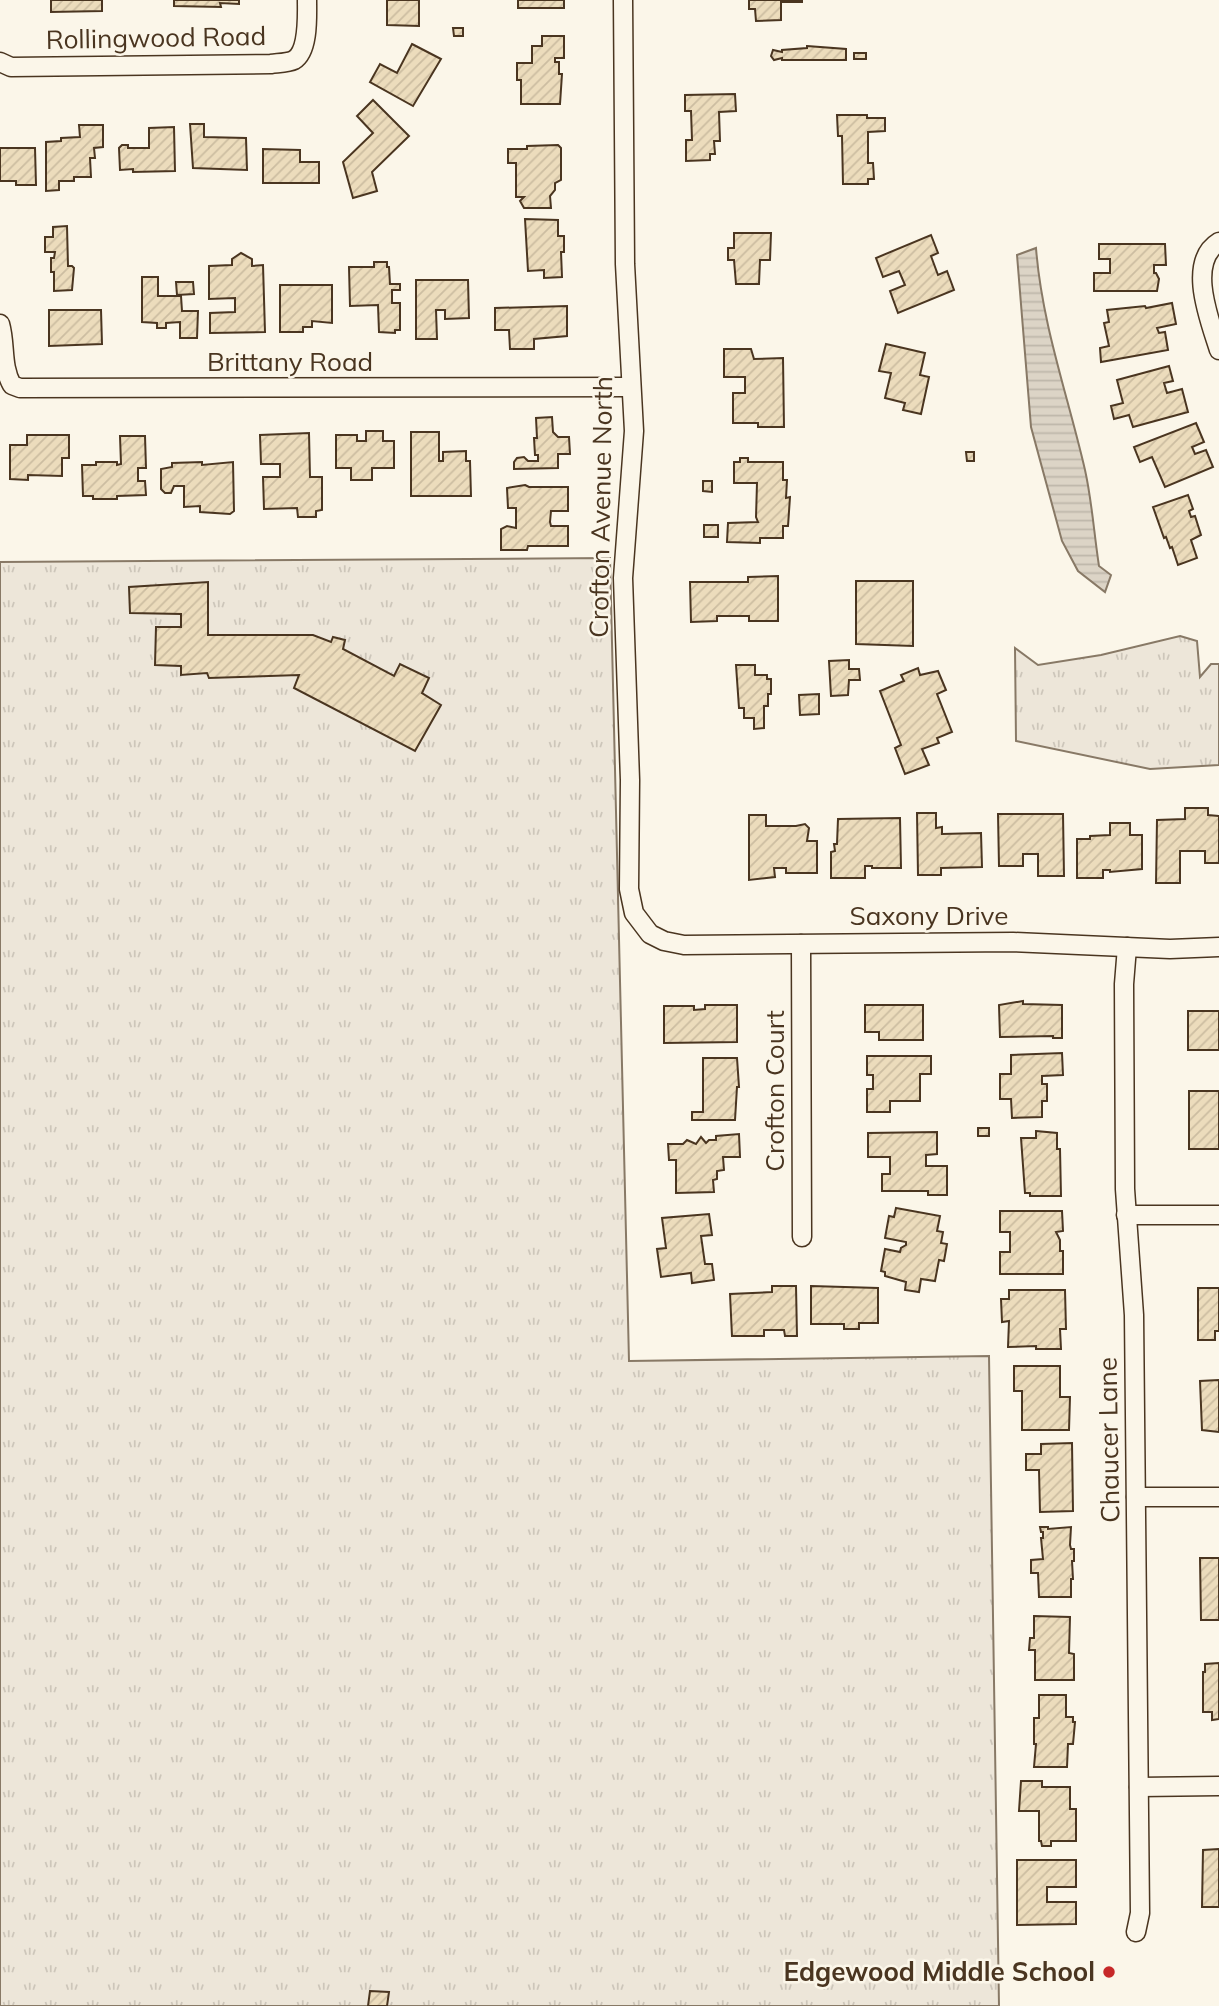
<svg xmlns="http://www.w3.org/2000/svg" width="1219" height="2006" font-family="Mulish,sans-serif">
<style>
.grass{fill:url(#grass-tufts);stroke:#887966;stroke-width:2}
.water{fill:url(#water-rules);stroke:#887966;stroke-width:2}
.building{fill:url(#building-hatch);stroke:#4a3520;stroke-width:2}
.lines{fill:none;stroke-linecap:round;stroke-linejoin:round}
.minor-casing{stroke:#4a3520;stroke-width:21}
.minor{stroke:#fbf6e9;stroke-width:18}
.poi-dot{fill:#c62828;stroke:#fbf6e9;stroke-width:2.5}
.labels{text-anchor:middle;stroke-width:5;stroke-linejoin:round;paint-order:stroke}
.street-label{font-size:26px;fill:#4a3520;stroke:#fbf6e9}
.poi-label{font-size:26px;font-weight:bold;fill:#4a3520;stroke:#fbf6e9;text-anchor:end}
</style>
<defs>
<pattern id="grass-tufts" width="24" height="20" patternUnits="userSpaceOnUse" patternTransform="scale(1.75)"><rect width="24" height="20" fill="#ede6d9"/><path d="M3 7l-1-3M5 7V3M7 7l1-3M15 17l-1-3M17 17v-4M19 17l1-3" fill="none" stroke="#cdc6ba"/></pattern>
<pattern id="water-rules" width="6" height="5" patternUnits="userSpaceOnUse" patternTransform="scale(1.75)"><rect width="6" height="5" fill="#dcd4c6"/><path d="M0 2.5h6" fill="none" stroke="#beb7aa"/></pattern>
<pattern id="building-hatch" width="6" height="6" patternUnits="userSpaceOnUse" patternTransform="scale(1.75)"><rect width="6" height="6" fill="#ecdcbc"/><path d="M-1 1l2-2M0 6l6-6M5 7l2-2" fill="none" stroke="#ccbda1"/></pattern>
</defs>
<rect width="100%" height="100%" fill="#fbf6e9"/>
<g class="grass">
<polygon points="610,558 629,1361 989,1356 999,2006 0,2006 0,562"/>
<polygon points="1180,636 1197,641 1200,677 1211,664 1219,664 1219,765 1150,769 1016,741 1015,648 1038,665 1101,655"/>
</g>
<path class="water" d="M1036 248C1042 325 1068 396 1085 470 1092 501 1094 534 1099 566L1111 575 1105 592 1078 571 1062 541 1031 427 1017 255Z"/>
<g class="building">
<polygon points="51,0 102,0 102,11 51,12"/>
<polygon points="174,0 239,0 239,4 220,3 221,7 174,6"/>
<polygon points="387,0 419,0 419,26 387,25"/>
<rect x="518" y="0" width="46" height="8"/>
<polygon points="749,0 802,0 802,2 781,2 781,20 756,21 755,9 749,9"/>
<polygon points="453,28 463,28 463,36 454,36"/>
<polygon points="542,36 564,36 564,58 555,58 555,62 559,62 559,74 562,74 560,104 521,104 521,80 517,80 517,63 532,63 532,46 542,46"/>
<polygon points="412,44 441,59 413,106 370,82 380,64 397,73"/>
<polygon points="807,46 846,49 846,60 782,60 782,58 774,60 771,56 773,50 782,52 782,50 807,48"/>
<rect x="854" y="53" width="12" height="6"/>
<polygon points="735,94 736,111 719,112 720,141 714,141 715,154 710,154 710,160 686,161 686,140 692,140 691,111 685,111 685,95"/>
<polygon points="373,100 409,136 372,172 377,191 353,198 343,162 373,133 357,116"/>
<polygon points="837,115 867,115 867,118 885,118 885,131 868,132 868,163 873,163 874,179 868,179 868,184 843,184 842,136 838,136"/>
<polygon points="190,124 204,124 204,137 246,138 247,170 193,168"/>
<polygon points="79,125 103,125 103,147 94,148 95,158 90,158 91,177 74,177 74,181 59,181 59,190 46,191 46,142 61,141 61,138 80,137"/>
<polygon points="174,127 175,171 133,172 133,169 120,170 119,148 122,145 128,145 128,148 149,148 149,128"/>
<polygon points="558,145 561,148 561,180 555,183 555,190 550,196 551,208 524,208 520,201 524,197 516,197 516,163 508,163 508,149 527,149 527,146"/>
<polygon points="0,148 35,148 36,185 16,185 16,181 0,181"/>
<polygon points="263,149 300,150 300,162 319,162 319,183 263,183"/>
<polygon points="525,219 558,220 558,236 564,236 564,252 561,252 562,277 544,278 544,270 528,271"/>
<polygon points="67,226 68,266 72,266 74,268 72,290 54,291 54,272 51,272 51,258 54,258 55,252 45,252 45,237 53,237 53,227"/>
<polygon points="734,233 771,233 770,260 760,260 759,284 736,284 734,260 728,260 728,248 734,248"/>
<polygon points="931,235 938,253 931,256 938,275 947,271 954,290 898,313 890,291 905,285 899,271 883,277 876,258"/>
<polygon points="1099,244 1165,244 1166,265 1154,265 1154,273 1156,273 1159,279 1157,291 1094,291 1094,273 1110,273 1110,259 1099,259"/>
<polygon points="241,253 252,259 252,266 263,265 265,332 210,333 210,313 235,312 235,298 209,299 209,266 232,265 232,259"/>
<polygon points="374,262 387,262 387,267 389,267 390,284 400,284 400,290 392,290 392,303 400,303 400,330 395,330 395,333 379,332 378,305 350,306 349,267 374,267"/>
<polygon points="142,277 158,277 158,296 181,296 182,311 198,311 197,338 180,338 180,322 166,323 166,328 157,328 157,323 142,322"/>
<polygon points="416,280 468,280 469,318 445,319 445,310 436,310 437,339 416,339"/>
<polygon points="176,282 193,282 194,294 177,295"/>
<polygon points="280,285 332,285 332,323 312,321 312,327 303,327 303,332 280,332"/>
<polygon points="1172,303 1176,324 1157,328 1159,333 1165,332 1168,350 1101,362 1100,348 1109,346 1104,323 1109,322 1107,310 1145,306 1146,308"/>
<polygon points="567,306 567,336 534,339 534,349 510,349 509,330 495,330 495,308"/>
<polygon points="49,310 101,310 102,344 49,346"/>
<polygon points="886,344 925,353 920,375 929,377 921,414 903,410 905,403 885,398 891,373 879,371"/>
<polygon points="724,349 751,349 754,359 783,358 784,427 758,427 758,423 733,423 733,393 745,393 745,377 724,377"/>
<polygon points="1169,366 1173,381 1164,383 1167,393 1182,389 1188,412 1133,427 1129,415 1114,419 1111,406 1123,403 1117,380"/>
<polygon points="552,417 553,432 558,437 569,437 570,454 558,454 558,468 514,469 514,462 517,458 524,457 528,461 538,461 538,455 535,455 534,438 537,438 536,418"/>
<polygon points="1196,423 1204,442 1192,447 1195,454 1206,450 1213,467 1165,487 1152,457 1140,462 1134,447"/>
<polygon points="366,431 383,431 383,441 394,441 394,468 372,468 372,480 351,480 351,468 336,468 336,435 357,435 357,441 366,441"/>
<polygon points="411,432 439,432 439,461 443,461 443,452 466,451 466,461 470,461 471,496 411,496"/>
<polygon points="309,433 310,477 322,477 322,510 316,511 316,517 298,517 297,508 264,509 263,477 280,477 280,464 261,464 260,435"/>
<polygon points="27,435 69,435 69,458 62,458 62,476 28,475 28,480 10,479 10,445 27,445"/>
<polygon points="120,436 145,436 146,468 138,468 138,481 145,481 146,495 117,496 117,499 93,499 93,496 83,496 82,465 96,465 96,462 117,462 117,465 121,464"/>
<polygon points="966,452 974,452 974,461 967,461"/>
<polygon points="740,458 748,458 748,462 783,462 783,480 787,480 786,498 790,497 788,526 783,526 783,538 760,538 760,543 727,542 728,523 758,522 756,517 757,483 734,483 734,462 740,462"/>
<polygon points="202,462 202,465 233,462 234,511 230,514 200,512 200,506 184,507 184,486 174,486 171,493 165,493 161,489 161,469 172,467 172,463"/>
<polygon points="703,481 712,481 712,492 703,491"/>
<polygon points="525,485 529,487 568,487 568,511 551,511 550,522 551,526 568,526 568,546 528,546 527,550 501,550 501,529 507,526 516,528 516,508 508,508 507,488"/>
<polygon points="1188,495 1193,509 1189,511 1191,517 1195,516 1201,535 1191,540 1197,558 1178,565 1172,547 1170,548 1166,537 1164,538 1153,507"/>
<rect x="704" y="525" width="14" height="12"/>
<polygon points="778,576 778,621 749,621 749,616 717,616 717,621 691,622 690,582 748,582 748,577"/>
<polygon points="856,581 913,581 913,646 856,644"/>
<polygon points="208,582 208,635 313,635 331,642 333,637 345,640 343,649 394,676 400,664 429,678 422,693 441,705 415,751 294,688 299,675 209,678 207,673 181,675 181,666 155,665 156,627 181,627 181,614 130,613 129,587"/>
<polygon points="849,660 849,669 859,669 860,680 849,680 848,695 831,696 829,661"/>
<polygon points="736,665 755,665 755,675 767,675 767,679 771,679 771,694 768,694 768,706 764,706 764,728 754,729 754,718 744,718 744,708 739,708"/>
<polygon points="918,668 920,675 938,671 946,690 937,694 952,732 937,738 939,743 922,749 929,765 905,774 895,748 901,745 880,691 904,681 901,675"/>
<polygon points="819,694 819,714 800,715 799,695"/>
<polygon points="1185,808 1208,808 1208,815 1219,816 1219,863 1205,863 1205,851 1180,851 1180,883 1156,883 1157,820 1185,819"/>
<polygon points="917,813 936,813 936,828 942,827 942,834 981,833 982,867 941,868 941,875 918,875"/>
<polygon points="998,814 1063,814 1064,876 1038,876 1038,854 1023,854 1023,866 999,866"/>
<polygon points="749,815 766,815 766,826 796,826 805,824 809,828 807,841 817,841 817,873 786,873 786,868 774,868 775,877 749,880"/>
<polygon points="900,818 901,868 872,868 872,866 865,866 865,878 831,878 831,852 835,851 834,844 837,844 838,819"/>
<polygon points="1110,823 1130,823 1130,835 1142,835 1142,869 1110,872 1110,870 1103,870 1103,878 1077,878 1077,839 1090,839 1090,836 1110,835"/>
<polygon points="1023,1001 1023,1004 1062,1005 1062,1038 1053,1038 1053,1036 1000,1037 999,1005"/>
<polygon points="705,1005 737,1005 737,1042 664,1043 664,1006 694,1006 694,1010 705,1009"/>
<polygon points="865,1005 923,1005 923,1040 879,1040 879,1032 865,1032"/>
<rect x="1188" y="1011" width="31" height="39"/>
<polygon points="1062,1053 1063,1075 1042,1076 1042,1084 1047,1084 1047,1101 1042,1101 1042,1117 1012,1118 1011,1099 1000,1099 1000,1074 1011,1074 1011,1055"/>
<polygon points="867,1056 931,1056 931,1074 920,1074 920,1101 890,1101 890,1112 867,1112 867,1089 873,1089 873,1075 867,1075"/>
<polygon points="703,1058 737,1058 739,1087 737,1087 735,1120 692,1120 692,1112 703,1112"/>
<rect x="1189" y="1091" width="30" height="58"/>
<rect x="978" y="1128" width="11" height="8"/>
<polygon points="1036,1131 1057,1133 1057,1149 1060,1149 1061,1196 1030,1196 1030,1193 1025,1193 1021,1138 1036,1138"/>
<polygon points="937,1132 937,1154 926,1155 926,1166 947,1166 947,1195 928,1195 928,1191 882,1191 882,1174 890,1174 890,1157 868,1157 868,1133"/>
<polygon points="739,1134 740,1157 723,1157 724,1170 717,1171 717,1179 713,1180 714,1192 676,1193 676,1160 669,1160 668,1144 683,1144 687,1140 696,1144 701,1137 706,1143 709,1140 716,1140 716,1136"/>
<polygon points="896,1208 940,1216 937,1231 943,1232 941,1243 947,1244 944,1261 939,1260 935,1281 921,1279 919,1292 905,1290 906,1282 885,1276 885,1272 881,1271 885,1249 900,1252 901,1248 906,1245 906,1242 885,1238 889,1216 894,1217"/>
<polygon points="1000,1211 1062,1211 1063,1231 1056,1232 1060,1240 1060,1251 1063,1251 1063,1274 1000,1274 1000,1252 1010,1252 1010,1232 1000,1232"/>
<polygon points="709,1214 712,1235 701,1236 705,1264 712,1264 714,1280 692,1283 691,1273 661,1277 657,1249 666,1248 662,1218"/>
<polygon points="772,1286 796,1286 797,1336 785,1336 784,1330 764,1330 764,1336 732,1336 730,1294 772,1292"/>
<polygon points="811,1286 878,1288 878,1323 859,1323 859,1329 844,1329 844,1324 811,1324"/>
<polygon points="1198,1288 1219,1288 1219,1331 1215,1331 1215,1340 1198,1340"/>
<polygon points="1009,1290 1065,1290 1066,1329 1060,1329 1061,1349 1036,1349 1036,1346 1008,1347 1009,1321 1002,1322 1001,1299 1009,1299"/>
<polygon points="1014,1366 1060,1366 1060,1397 1070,1397 1069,1430 1022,1430 1022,1391 1014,1391"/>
<polygon points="1219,1380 1219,1432 1202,1430 1200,1381"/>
<polygon points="1072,1443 1073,1511 1040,1512 1039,1470 1026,1470 1026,1454 1041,1454 1041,1444"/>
<polygon points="1040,1527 1048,1527 1048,1529 1071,1527 1070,1545 1071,1549 1074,1549 1074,1561 1072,1561 1073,1579 1071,1579 1071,1597 1039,1597 1038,1573 1031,1573 1031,1560 1043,1559 1041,1538 1043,1538 1043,1532 1041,1532"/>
<polygon points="1200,1558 1219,1558 1219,1620 1201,1620"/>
<polygon points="1034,1616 1070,1617 1069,1653 1074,1654 1074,1680 1035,1680 1035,1650 1029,1650 1030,1638 1034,1638"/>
<polygon points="1219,1663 1219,1719 1212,1720 1212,1712 1203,1712 1203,1672 1205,1672 1205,1664"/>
<polygon points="1039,1695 1066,1695 1066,1717 1073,1717 1073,1722 1075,1722 1073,1744 1068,1744 1067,1767 1034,1767 1036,1744 1034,1744 1034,1718 1039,1718"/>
<polygon points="1021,1781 1042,1781 1042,1787 1070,1787 1070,1809 1076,1809 1076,1841 1051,1841 1051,1846 1042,1846 1041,1841 1039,1841 1039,1811 1019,1811"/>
<polygon points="1219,1849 1219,1907 1202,1907 1203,1850"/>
<polygon points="1017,1860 1076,1860 1076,1887 1047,1887 1047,1902 1076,1902 1076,1924 1017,1925"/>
<polygon points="370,1991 389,1992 387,2006 368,2006"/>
</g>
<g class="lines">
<defs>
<g id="minor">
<polyline points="623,0 625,264 634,431 623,578 630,780 629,889 634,913 650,934 664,941 684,945 1013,942 1170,949 1219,947"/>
<path d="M0 62 11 67 271 64C278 63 288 63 294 60 309 51 307 15 307 0"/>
<path d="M1219 242C1186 262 1210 321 1219 350"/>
<path d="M0 324C6 345 1 365 12 385L20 388 631 387"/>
<polyline points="801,944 802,1237"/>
<polyline points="1127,947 1124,984 1125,1189 1134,1315 1140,1913 1136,1932"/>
<polyline points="1126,1215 1219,1215"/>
<polyline points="1136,1497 1219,1497"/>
<polyline points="1139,1787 1219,1786"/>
</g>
</defs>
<use href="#minor" class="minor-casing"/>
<use href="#minor" class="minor"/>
</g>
<circle class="poi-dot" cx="1109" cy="1972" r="7"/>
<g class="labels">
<g class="street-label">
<text transform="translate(156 38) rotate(-1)" y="9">Rollingwood Road</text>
<text x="290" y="371">Brittany Road</text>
<text transform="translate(601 507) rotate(-89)" y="9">Crofton Avenue North</text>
<text x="929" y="925">Saxony Drive</text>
<text transform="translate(775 1091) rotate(-90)" y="9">Crofton Court</text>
<text transform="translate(1109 1440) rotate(-91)" y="9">Chaucer Lane</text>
</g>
<g class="poi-label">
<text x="1095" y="1981">Edgewood Middle School</text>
</g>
</g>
</svg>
